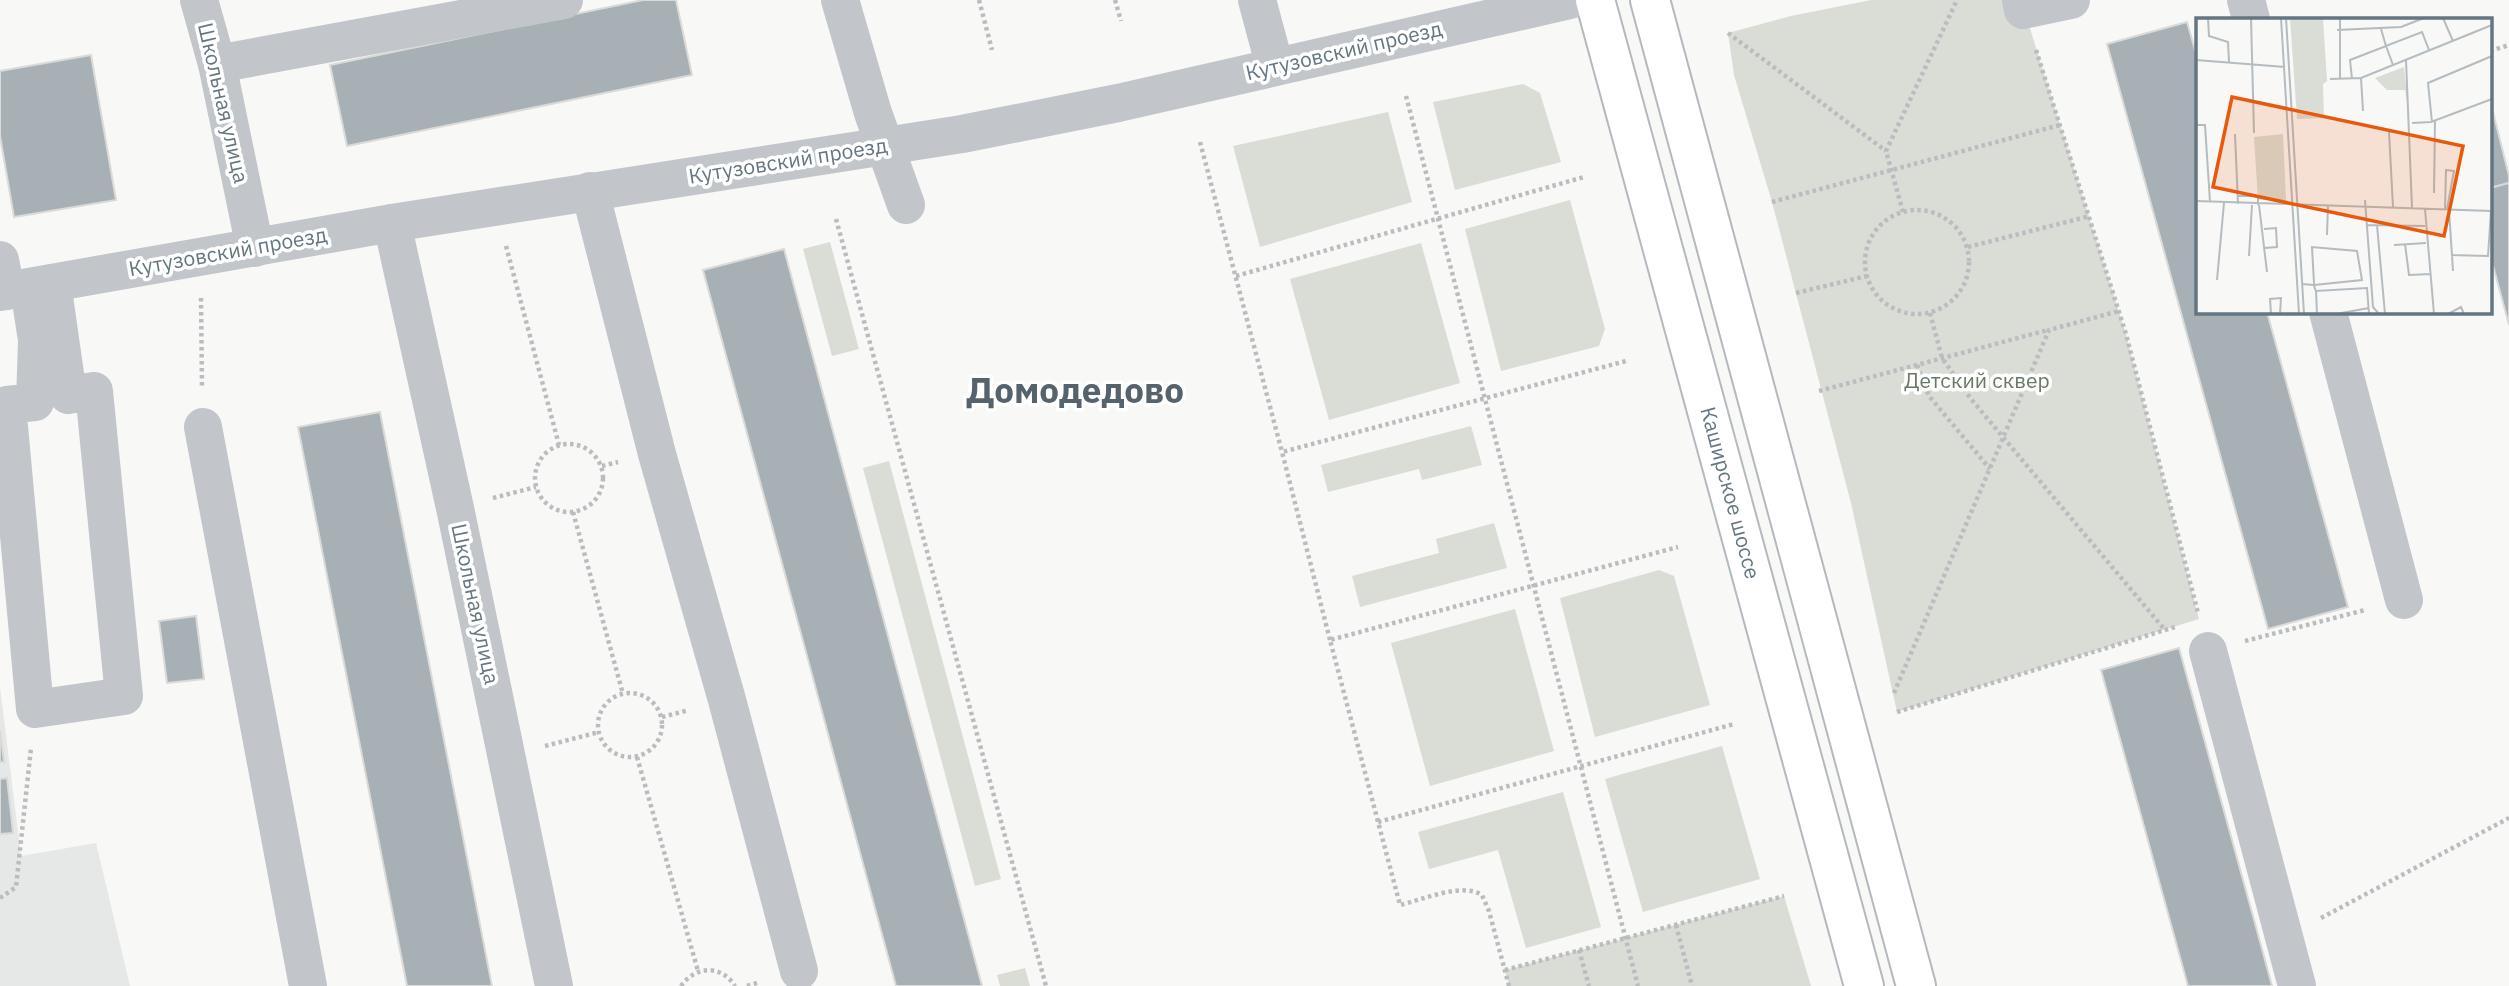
<svg xmlns="http://www.w3.org/2000/svg" width="2509" height="986" font-family="'IBM Plex Sans',sans-serif">
<style>
.built{fill:#e6e8e7}
.green{fill:#d9ddd5}
.building{fill:#a6b0b5;stroke:#dadad8;stroke-width:2}
.lines{fill:none;stroke-linecap:round;stroke-linejoin:round}
.major-casing{stroke:#b3b9bc;stroke-width:42}
.path{stroke:#babdc0;stroke-width:4.5;stroke-dasharray:3.5 3.5;stroke-linecap:butt}
.minor{stroke:#c2c6ca;stroke-width:38}
.major{stroke:#fff;stroke-width:38}
.labels{text-anchor:middle;stroke-width:7;stroke-linejoin:round;paint-order:stroke}
.street-label{font-size:21px;fill:#647681;stroke:#fff}
.park-label{font-size:21px;fill:#687963;stroke:#fff}
.town-label{font-size:35px;font-weight:bold;fill:#56636c;stroke:#fff}
.inset-road{fill:none;stroke:#b4bcc0;stroke-width:2}
.view{fill:#e8590c;fill-opacity:0.15;stroke:#e8590c;stroke-width:3.5}
.inset-edge{fill:none;stroke:#647681;stroke-width:3.5}
</style>
<rect width="100%" height="100%" fill="#f8f8f6"/>
<polygon class="built" points="0,687 21,856 96,843 130,986 0,986"/>
<g class="green">
<polygon points="1871,0 2021,0 2126,334 2199,619 1897,712 1851,503 1772,202 1734,75 1728,33 1791,16"/>
<polygon points="1523,84 1540,93 1561,162 1455,190 1433,102"/>
<polygon points="1388,112 1412,202 1260,247 1233,146"/>
<polygon points="1570,200 1605,329 1599,346 1501,371 1465,229"/>
<polygon points="830,242 859,349 832,356 803,249"/>
<polygon points="1421,243 1460,383 1329,420 1290,279"/>
<polygon points="1471,426 1482,465 1422,480 1419,469 1328,492 1321,465"/>
<polygon points="889,461 1001,879 975,886 863,468"/>
<polygon points="1494,523 1507,568 1360,607 1352,576 1439,553 1436,539"/>
<polygon points="1659,570 1674,576 1710,705 1595,737 1560,598"/>
<polygon points="1515,609 1554,751 1430,786 1391,643"/>
<polygon points="1722,746 1760,879 1643,912 1605,779"/>
<polygon points="1563,792 1601,927 1526,948 1498,850 1429,869 1418,832"/>
<polygon points="1784,896 1811,986 1509,986 1505,970"/>
<polygon points="1025,968 1030,986 1000,986 997,975"/>
</g>
<g class="building">
<polygon points="643,0 676,0 692,75 347,146 330,65"/>
<polygon points="2187,22 2198,61 2198,312 2267,312 2348,607 2268,629 2107,44"/>
<polygon points="91,55 116,200 14,217 0,136 0,71"/>
<polygon points="2490,100 2509,176 2509,183 2490,188"/>
<polygon points="2509,183 2509,325 2490,254 2490,188"/>
<polygon points="784,249 982,986 896,986 703,270"/>
<polygon points="380,412 492,986 407,986 298,427"/>
<polygon points="196,616 204,679 167,683 159,621"/>
<polygon points="2179,648 2256,927 2272,986 2188,986 2101,670"/>
<polygon points="0,730 4,762 0,762"/>
<polygon points="7,778 13,833 0,834 0,779"/>
</g>
<g class="lines">
<defs>
<g id="major">
<polyline points="1595,0 1864,986"/>
<polyline points="1650,0 1916,986"/>
</g>
</defs>
<use href="#major" class="major-casing"/>
<g class="path">
<polyline points="979,0 992,50"/>
<polyline points="1115,0 1121,21"/>
<polyline points="1728,33 1886,151"/>
<polyline points="2036,50 2126,334 2198,613"/>
<polyline points="2490,51 2509,45"/>
<polyline points="1406,96 1638,986"/>
<polyline points="1200,142 1282,452"/>
<polyline points="1772,202 2060,125"/>
<circle cx="1917" cy="262" r="52"/>
<polyline points="1903,212 1886,151 1957,0"/>
<polyline points="836,219 1046,986"/>
<polyline points="506,246 559,445"/>
<polyline points="1968,247 2090,216"/>
<polyline points="1236,276 1584,177"/>
<polyline points="1796,293 1867,276"/>
<polyline points="201,298 202,388"/>
<polyline points="1930,313 1942,358 1971,399 2165,630"/>
<polyline points="1917,365 1929,396 1990,469"/>
<polyline points="1819,391 2048,330"/>
<circle cx="569" cy="478" r="34"/>
<polyline points="602,466 618,462"/>
<polyline points="493,498 536,487"/>
<polyline points="573,512 623,694"/>
<polyline points="1330,640 1282,452 1626,361"/>
<polyline points="2245,641 2365,610"/>
<polyline points="1894,693 2049,330 2119,311"/>
<circle cx="630" cy="725" r="32"/>
<polyline points="1897,712 2175,627"/>
<polyline points="662,717 689,710"/>
<polyline points="545,746 599,732"/>
<polyline points="637,757 698,971"/>
<polyline points="1378,822 1734,724"/>
<polyline points="0,898 16,887 31,748"/>
<polyline points="2321,918 2509,818"/>
<polyline points="1676,925 1692,986"/>
<polyline points="1579,950 1589,986"/>
<polyline points="1505,970 1784,896"/>
<path d="M681 986C695 966 721 964 735 986"/>
<polyline points="747,986 760,982"/>
<path d="M1509 986 1489 911 1482 895C1462 882 1422 900 1400 905L1330 640 1678 547"/>
</g>
<g class="minor">
<polyline points="199,0 217,64 255,248"/>
<polyline points="840,0 873,113 906,205"/>
<polyline points="1257,0 1275,67"/>
<polyline points="2021,0 2023,10 2071,0"/>
<polyline points="2246,0 2251,19"/>
<polyline points="217,64 564,0"/>
<polyline points="590,191 657,454 727,700 799,971"/>
<polyline points="392,223 455,508 554,986"/>
<polyline points="0,260 6,291"/>
<polyline points="29,288 37,340 35,402 7,405 35,709 124,696 94,391 68,395 52,283"/>
<polyline points="0,292 392,223 962,134 1118,103 1570,0"/>
<polyline points="2328,312 2404,600"/>
<polyline points="203,427 308,986"/>
<polyline points="2208,651 2297,986"/>
</g>
<use href="#major" class="major"/>
</g>
<g class="labels">
<g class="street-label">
<text transform="translate(1344 51) rotate(-13)" y="7">Кутузовский проезд</text>
<text transform="translate(223 103) rotate(77)" y="7">Школьная улица</text>
<text transform="translate(788 161) rotate(-9)" y="7">Кутузовский проезд</text>
<text transform="translate(228 252) rotate(-10)" y="7">Кутузовский проезд</text>
<text transform="translate(1730 493) rotate(75)" y="7">Каширское шоссе</text>
<text transform="translate(475 604) rotate(78)" y="7">Школьная улица</text>
</g>
<g class="park-label">
<text x="1977" y="388">Детский сквер</text>
</g>
<g class="town-label">
<text x="1075" y="403">Домодедово</text>
</g>
</g>
<g transform="translate(2196 18)">
<rect width="296" height="296" fill="#f8f8f6"/>
<path d="M94 0H127L131 63 127 66 128 100 101 101ZM208 49 213 95 209 72H191L179 60ZM87 116 90 182H62L58 119Z" fill="#d9ddd5"/>
<path class="inset-road" d="M12 0 13 18 32 24 33 44M55 0 58 115M85 0 103 296M90 0 108 296M247 0 257 23M185 11 190 28 226 14 233 32M141 12 205 9 228 0M0 42 89 49M210 42 216 190M165 60 167 93M134 61 165 60 296 7M144 61V0M156 61 154 42 190 28 197 47M0 101 1 107H9L14 184M236 104 232 65 296 38M216 105 235 104 296 81M193 114 197 189M39 116 42 186M238 175 239 103M41 178H62V187M169 182 177 289 183 296M0 183 296 193M63 187 71 254M229 191 238 296M249 191 250 152 258 153 251 191M253 192 257 253M171 207 229 208M181 207 189 296M68 211 80 210 81 229 68 230M131 217 132 187M209 226 213 257 235 256M198 227 230 225M255 237 292 238 295 193M53 238 56 187M21 262 28 185M106 266 118 267 166 262 161 233 116 229 118 265V267L119 271 120 273 171 270 173 296M120 273 121 296M75 296 74 281 85 280 84 296M140 296 173 290M252 296 265 289 268 296"/>
<path class="view" d="M36 79 267 128 248 218 17 169Z"/>
<rect width="296" height="296" class="inset-edge"/>
</g>
</svg>
